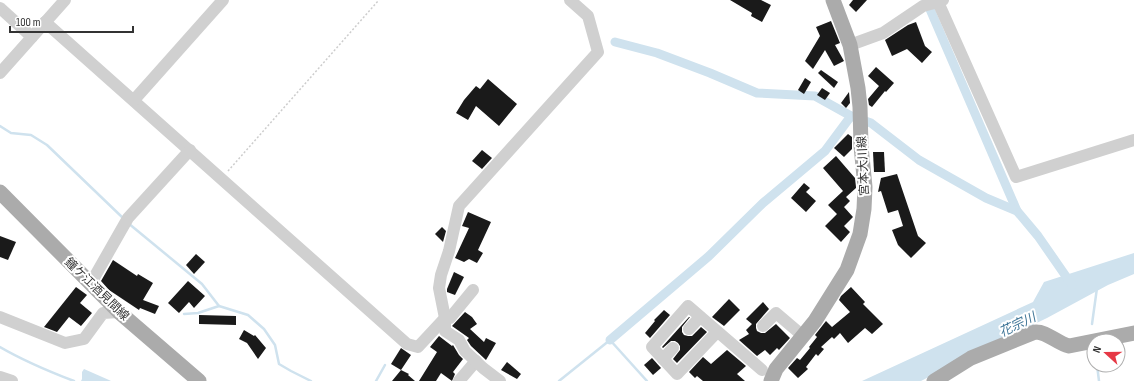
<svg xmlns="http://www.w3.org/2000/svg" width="1134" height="381" font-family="'Sofia Sans Condensed','Noto Sans JP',sans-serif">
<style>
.water{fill:#cfe2ee}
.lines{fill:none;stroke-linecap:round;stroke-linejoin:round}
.stream{stroke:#cfe2ee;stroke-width:2.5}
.canal{stroke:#cfe2ee;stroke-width:9}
.building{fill:#1a1a1a}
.path{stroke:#cdcdcd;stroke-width:1.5;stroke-dasharray:2 2;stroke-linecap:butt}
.minor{stroke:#d0d0d0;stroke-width:12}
.major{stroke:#ababab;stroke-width:15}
.labels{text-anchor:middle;stroke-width:4;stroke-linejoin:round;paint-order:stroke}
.street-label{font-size:12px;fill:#333;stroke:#fff}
.water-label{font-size:13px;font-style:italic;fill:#3f7597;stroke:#fff}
</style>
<rect width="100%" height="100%" fill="#fff"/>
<g class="water">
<polygon points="1134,253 1134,274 1108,285 1047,318 985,348 921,381 862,381 1033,302 1044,282"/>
<polygon points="84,369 109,380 111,381 81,381 82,379 82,372"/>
</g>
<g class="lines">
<g class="stream">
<polyline points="0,126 11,133 31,135 47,145 123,218"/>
<polyline points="128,223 202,284 219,306"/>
<polyline points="184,314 198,313 219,306 248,315 264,329 275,345 279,364 291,371 311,381"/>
<polyline points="1092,324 1097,288"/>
<path d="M0 347C24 361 48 371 74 381"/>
<polyline points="1097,365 1099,381"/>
<polyline points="376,381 385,365"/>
<polyline points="559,381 610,340 647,381"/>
</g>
<g class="canal">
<polyline points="926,0 1017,211"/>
<polyline points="615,42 657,53 710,73 757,93 815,96 851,116 871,123 919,160 986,198 1017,211 1038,236 1072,285"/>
<polyline points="610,340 709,256 763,203 825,151 851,116"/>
</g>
</g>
<g class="building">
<polygon points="730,0 761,0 771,5 762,22 751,16 752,13"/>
<polygon points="853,0 867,0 856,12 849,5"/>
<polygon points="831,21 840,43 835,45 844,61 834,66 825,50 813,69 805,61 820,36 816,27"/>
<polygon points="916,22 925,46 932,52 922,63 907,49 892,56 885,40 908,25"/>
<polygon points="876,67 894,83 886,92 885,91 872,107 869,105 868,99 879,86 868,76"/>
<polygon points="821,70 838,82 834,88 818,73"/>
<polygon points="805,78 811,82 804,94 798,90"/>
<polygon points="488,79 517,104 499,126 476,106 468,120 456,113 464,100 476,86 480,89"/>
<polygon points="822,88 830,93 825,100 817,95"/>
<polygon points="849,92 850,103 846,108 841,103"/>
<polygon points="848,134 852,137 852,149 844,157 834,148"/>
<polygon points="482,150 492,158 482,169 472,161"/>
<polygon points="873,152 884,152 885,172 874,172"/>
<polygon points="836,156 855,178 856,187 856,188 846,197 850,201 844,207 853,217 844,226 850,232 841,242 825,226 837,214 828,205 843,191 823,168"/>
<polygon points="897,174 918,236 926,243 911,258 898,245 892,230 903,226 898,210 888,213 881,191 878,192 881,178"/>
<polygon points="804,183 810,188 806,192 816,201 806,212 791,198"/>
<polygon points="468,212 491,222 478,250 483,253 477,263 469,259 464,262 455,258 469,228 462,226"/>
<polygon points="442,227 446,231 443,242 435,234"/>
<polygon points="0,236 16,242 8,260 0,257"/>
<polygon points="196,254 205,262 194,274 186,265"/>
<polygon points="113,260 137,276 138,274 153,283 143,300 159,306 155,314 140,308 139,310 109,290 101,281"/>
<polygon points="454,272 464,277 455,295 447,292 447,289"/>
<polygon points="188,281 205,296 194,308 189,302 179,313 168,303"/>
<polygon points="76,287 87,295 80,303 92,313 81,326 69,317 57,332 44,327"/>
<polygon points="851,287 865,302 863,304 883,324 872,334 865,328 848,343 840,333 834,339 832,337 821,347 824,349 818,356 816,354 806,367 808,369 798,378 788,368 797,358 800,360 810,348 809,347 817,337 815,335 826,321 832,327 850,312 839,300 841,296"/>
<polygon points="729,299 740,310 724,326 712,317"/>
<polygon points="763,302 769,309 756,324 756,328 757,331 761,333 765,333 776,324 790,338 779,350 777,348 770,355 765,350 757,356 739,340 749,334 746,330 752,324 746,319"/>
<polygon points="664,310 670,315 650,338 645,333 655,321 654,320"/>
<polygon points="465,312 472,317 477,324 470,329 484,342 486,338 496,343 486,360 471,346 467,340 469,338 452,326"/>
<polygon points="199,315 236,316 236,325 199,324"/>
<polygon points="689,317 690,317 682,327 682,332 684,335 688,336 692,336 701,327 707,332 677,363 673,359 680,350 680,346 678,343 675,341 671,341 663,348 662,347"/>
<polygon points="244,330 254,336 255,335 266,348 258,359 247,343 239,339"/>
<polygon points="439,336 452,346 453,345 459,355 463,359 453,372 455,374 452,381 441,373 436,381 419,381 437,352 430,347"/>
<polygon points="401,348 411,355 401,370 409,374 408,375 415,381 392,381 401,370 391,364"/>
<polygon points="727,350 746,366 737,374 745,381 703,381 697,376 695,378 689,372 703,357 711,364"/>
<polygon points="652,358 661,368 653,375 644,365"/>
<polygon points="507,362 521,374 517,379 501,370"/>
</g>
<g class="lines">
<polyline class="path" points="228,171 379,0"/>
<g class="minor">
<polyline points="938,2 1016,177 1134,140"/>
<polyline points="0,8 32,37"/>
<polyline points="45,22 407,344 418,347 445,318 450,318 473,290"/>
<polyline points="850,45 883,33 923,6 938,2 943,0"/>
<polyline points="0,73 65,0"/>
<polyline points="134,100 223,0"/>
<polyline points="91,283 128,218 190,150"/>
<polyline points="0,317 65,343 84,339 103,313 119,312"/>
<polyline points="763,326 776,313 803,336"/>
<polyline points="689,329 700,317"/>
<polyline points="717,332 677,374 652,347 688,306 762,370"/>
<polyline points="663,359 673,348"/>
<polyline points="0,377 12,381"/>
<polyline points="459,381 476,361"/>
<polyline points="500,381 483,368 465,351 459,340 445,331 445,318 439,288 441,275 449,251 459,206 598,52 588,16 570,0"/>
</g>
<g class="major">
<polyline points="0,192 119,312 199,381"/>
<polyline points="771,381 776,369 815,321 847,270 860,234 864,209 865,187 861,146 860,107 858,88 850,45 833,0"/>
<path d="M934 381 971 358 1035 332C1046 331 1057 343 1069 346L1134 333"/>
</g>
</g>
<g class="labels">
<g class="street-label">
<text transform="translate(863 166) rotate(-93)" y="4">宮本大川線</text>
<text transform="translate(97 289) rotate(44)" y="4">鐘ケ江酒見間線</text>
</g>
<g class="water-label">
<text transform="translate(1017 324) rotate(-26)" y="5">花宗川</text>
</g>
</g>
<g transform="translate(1106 353) rotate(291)"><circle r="19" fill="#ffffff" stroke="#adadad"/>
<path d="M0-3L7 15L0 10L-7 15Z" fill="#e63946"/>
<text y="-6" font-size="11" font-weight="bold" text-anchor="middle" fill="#333333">N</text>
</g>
<path d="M10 26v6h123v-6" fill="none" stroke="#333333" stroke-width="2"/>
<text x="16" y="26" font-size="12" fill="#333333" stroke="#ffffff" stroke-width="3" paint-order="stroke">100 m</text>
</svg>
